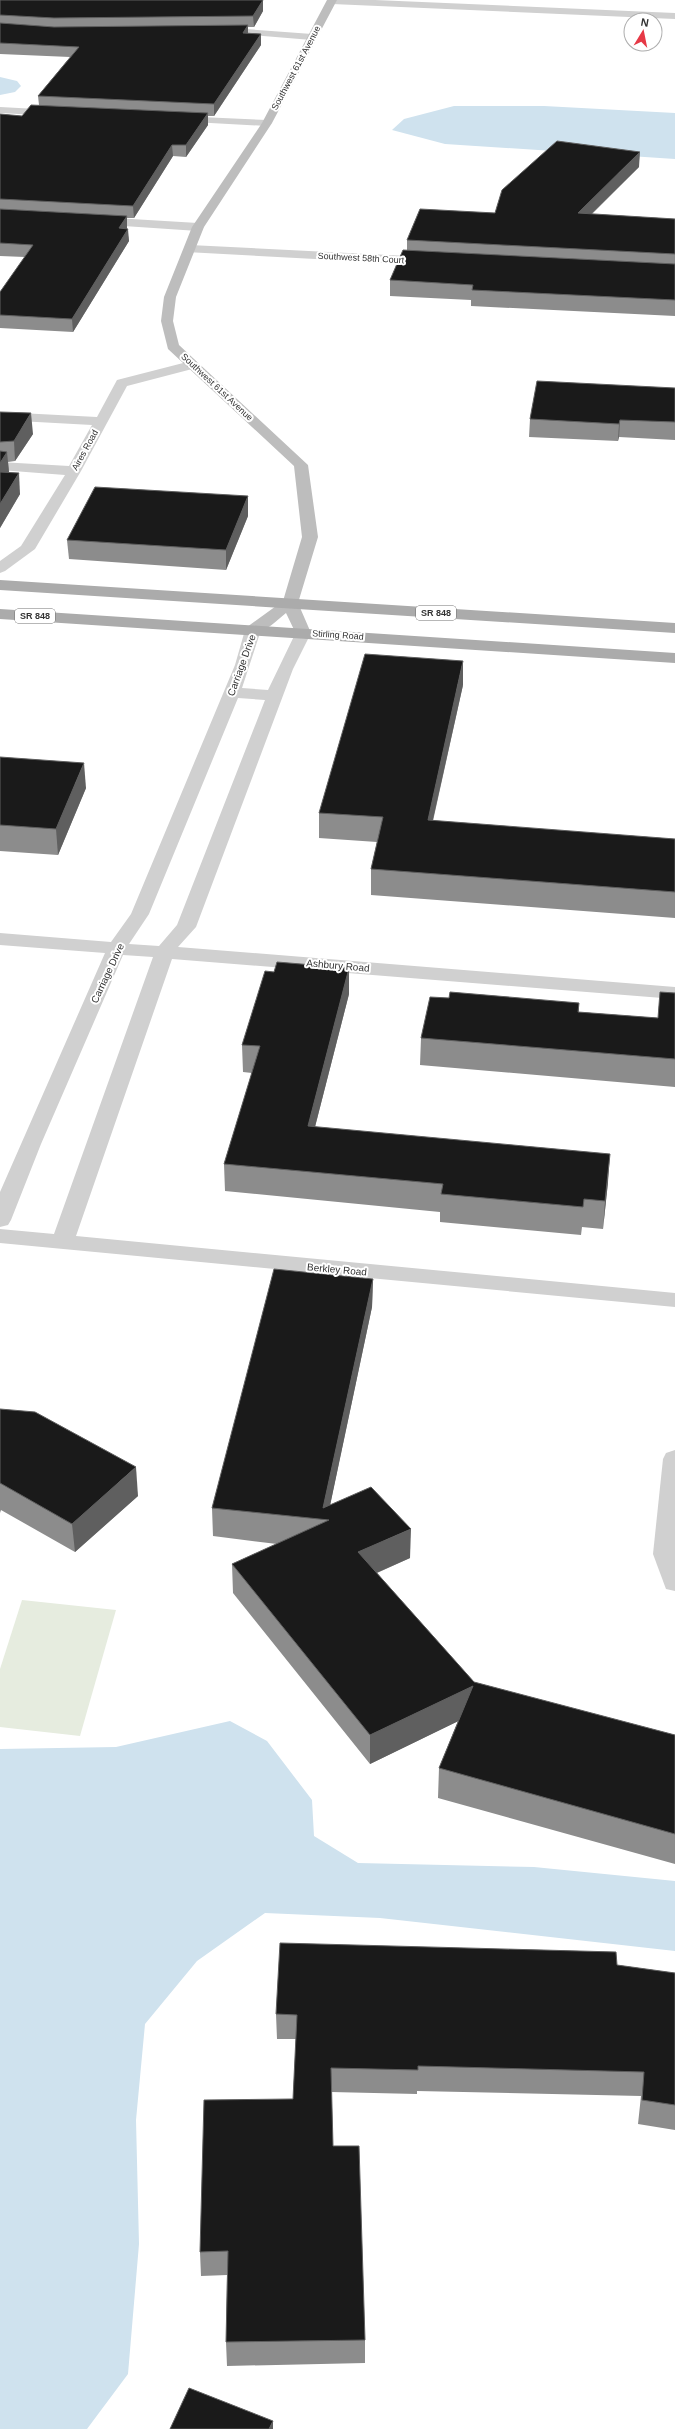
<svg xmlns="http://www.w3.org/2000/svg" width="675" height="2429" font-family="Helvetica,sans-serif">
<style>
.green{fill:#e6ecdf}
.water{fill:#cfe2ee}
.lines{fill:none;stroke-linecap:round;stroke-linejoin:round}
.street{fill:#d0d0d0;fill-rule:evenodd}
.secondary{fill:#bdbdbd;fill-rule:evenodd}
.primary{fill:#ababab;fill-rule:evenodd}
.wall{fill:#8c8c8c}
.shaded-wall{fill:#5f5f5f}
.building{fill:#1a1a1a;stroke:#5f5f5f}
.labels{text-anchor:middle;stroke-width:4;stroke-linejoin:round;paint-order:stroke}
.far-street-label{font-size:9px;fill:#333;stroke:#fff}
.shield{fill:#fff;stroke:#707070;stroke-width:1}
.shield-label{font-size:9px;font-weight:bold;fill:#333}
.street-label{font-size:10px;fill:#333;stroke:#fff}
</style>
<rect width="100%" height="100%" fill="#fff"/>
<polygon class="green" points="22,1600 116,1610 80,1736 0,1727 0,1669"/>
<g class="water">
<polygon points="0,77 17,81 21,86 15,92 0,95"/>
<polygon points="454,106 544,106 675,113 675,159 445,144 392,130 404,119"/>
<polygon points="230,1721 267,1741 312,1800 314,1836 358,1863 534,1867 675,1881 675,1951 380,1918 265,1913 197,1961 145,2024 136,2120 139,2244 128,2374 87,2429 0,2429 0,1749 116,1747"/>
</g>
<g class="lines">
<g class="street">
<polygon points="328,0 375,0 675,13 675,19 332,4 329,3"/>
<polygon points="218,27 312,34 317,37 312,40 215,32 215,28"/>
<polygon points="0,107 56,110 61,113 56,116 0,113"/>
<polygon points="178,116 267,120 272,123 267,126 174,121 173,119"/>
<polygon points="98,217 198,223 204,227 198,231 94,224 92,221"/>
<polygon points="190,245 428,257 434,261 428,265 186,252 184,249"/>
<polygon points="191,361 198,365 196,368 127,386 81,471 35,549 5,571 0,573 0,561 21,546 65,475 0,470 0,462 69,466 92,425 0,420 0,412 97,417 117,380"/>
<path d="M253 625 259 627 261 630 242 688 268 690 297 630H309L311 633 293 669 196 927 178 947 675 987V999L172 959 76 1236 675 1293V1307L0 1243V1229L54 1234 153 957 123 955 41 1144 11 1220 8 1225 0 1227V1192L105 953 0 945V933L111 942 131 914 235 665 245 630 247 627ZM238 698 265 700 177 925 159 946 129 944 149 914Z"/>
<polygon points="675,1450 675,1591 666,1589 653,1554 663,1459 666,1453"/>
</g>
<path class="secondary" d="M327 0H337L272 123 204 227 176 297 173 321 179 345 308 465 318 537 298 603 311 633 309 636H297L286 613C276 621 261 637 247 633L245 630 247 627 283 601 302 537 294 466 168 349 161 321 164 297 192 227 262 123Z"/>
<g class="primary">
<polygon points="0,580 675,623 675,633 0,590"/>
<polygon points="0,609 675,653 675,663 0,619"/>
</g>
</g>
<g class="wall">
<polygon points="0,0 263,0 263,11 254,27 248,27 248,33 261,34 261,45 214,116 208,116 208,125 186,157 173,156 134,218 127,218 127,229 129,241 73,332 0,328 0,292 25,257 0,256 0,114 22,116 39,105 38,96 70,57 0,54"/>
<polygon points="639,167 592,214 675,219 675,316 471,306 471,300 390,296 390,280 407,250 407,240 495,213"/>
<polygon points="675,388 675,440 619,437 618,441 529,437 530,419"/>
<polygon points="0,412 33,434 15,461 8,462 9,473 20,494 0,528"/>
<polygon points="248,496 248,516 226,570 69,559 67,540"/>
<polygon points="463,685 433,821 675,839 675,918 371,895 371,869 377,842 319,838 319,813"/>
<polygon points="0,757 86,788 58,855 0,851"/>
<polygon points="349,968 349,994 315,1127 608,1182 603,1229 582,1227 581,1235 440,1222 440,1212 225,1191 224,1164 252,1073 243,1072 242,1045 274,972"/>
<polygon points="660,992 675,993 675,1087 420,1065 421,1038 449,998 579,1003 579,1012 658,1018"/>
<polygon points="373,1279 372,1307 330,1505 410,1558 377,1573 474,1682 675,1735 675,1864 438,1798 439,1768 458,1721 370,1764 233,1593 232,1564 277,1544 213,1536 212,1508"/>
<polygon points="0,1409 138,1496 75,1552 1,1510 0,1513"/>
<polygon points="617,1965 675,1973 675,2130 638,2124 641,2096 417,2091 417,2094 331,2092 333,2146 365,2340 365,2363 227,2366 226,2342 227,2275 201,2276 200,2252 293,2099 296,2039 277,2039 276,2014"/>
</g>
<g class="shaded-wall">
<polygon points="263,0 263,11 254,27 253,16"/>
<polygon points="248,25 248,36 243,33"/>
<polygon points="261,34 261,45 214,116 214,104"/>
<polygon points="208,113 208,125 186,157 186,145"/>
<polygon points="172,145 173,156 134,218 133,206"/>
<polygon points="640,152 639,167 577,228 578,213"/>
<polygon points="127,216 127,229 119,228"/>
<polygon points="128,229 129,241 73,332 72,319"/>
<polygon points="31,413 33,434 15,461 14,441"/>
<polygon points="620,420 619,437 618,441 619,424"/>
<polygon points="7,452 9,472 0,486 0,463"/>
<polygon points="19,473 20,494 0,528 0,504"/>
<polygon points="248,496 248,516 226,570 226,550"/>
<polygon points="463,661 463,685 427,846 428,820"/>
<polygon points="84,763 86,788 58,855 56,829"/>
<polygon points="349,968 349,994 308,1154 308,1126"/>
<polygon points="610,1154 608,1182 603,1229 605,1201"/>
<polygon points="373,1279 372,1307 327,1520 323,1508"/>
<polygon points="136,1467 138,1496 75,1552 72,1524"/>
<polygon points="411,1529 410,1558 358,1581 358,1552"/>
<polygon points="473,1686 471,1715 370,1764 370,1735"/>
<polygon points="273,2421 273,2429 269,2429"/>
</g>
<g class="building">
<polygon points="0,0 263,0 253,16 54,18 0,15"/>
<polygon points="0,23 54,27 248,25 243,33 261,34 214,104 38,96 79,47 0,43"/>
<polygon points="31,105 208,113 186,145 172,145 133,206 0,199 0,114 22,116"/>
<polygon points="557,141 640,152 578,213 675,219 675,254 407,240 420,209 495,213 502,190"/>
<polygon points="0,209 127,216 119,228 128,229 72,319 0,315 0,292 33,245 0,243"/>
<polygon points="403,250 675,264 675,300 472,290 473,285 390,280"/>
<polygon points="537,381 675,388 675,422 620,420 619,424 530,419"/>
<polygon points="0,412 31,413 14,441 0,442"/>
<polygon points="0,451 7,452 0,463"/>
<polygon points="0,472 19,473 0,504"/>
<polygon points="95,487 248,496 226,550 67,540"/>
<polygon points="365,654 463,661 428,820 675,839 675,892 371,869 383,817 319,813"/>
<polygon points="0,757 84,763 56,829 0,825"/>
<polygon points="277,962 349,968 308,1126 610,1154 605,1201 584,1199 583,1207 441,1194 443,1184 224,1164 260,1046 242,1045 265,971 274,972"/>
<polygon points="450,992 579,1003 578,1012 658,1018 660,992 675,993 675,1059 421,1038 430,997 449,998"/>
<polygon points="274,1269 373,1279 323,1508 371,1487 411,1529 358,1552 474,1682 675,1735 675,1834 439,1768 473,1686 370,1735 232,1564 329,1520 212,1508"/>
<polygon points="0,1409 35,1412 136,1467 72,1524 0,1483"/>
<polygon points="280,1943 616,1952 617,1965 675,1973 675,2105 642,2100 644,2072 418,2066 418,2070 331,2068 333,2146 359,2146 365,2340 226,2342 228,2251 200,2252 204,2100 293,2099 297,2015 276,2014"/>
<polygon points="189,2388 273,2421 269,2429 170,2429"/>
</g>
<g class="labels">
<g class="far-street-label">
<text transform="translate(296 68) rotate(-62)" y="3">Southwest 61st Avenue</text>
<text transform="translate(361 258) rotate(3)" y="3">Southwest 58th Court</text>
<text transform="translate(217 387) rotate(43)" y="3">Southwest 61st Avenue</text>
<text transform="translate(85 450) rotate(-61)" y="3">Aires Road</text>
<text transform="translate(338 635) rotate(4)" y="3">Stirling Road</text>
</g>
<g class="shield">
<rect x="416" y="606" width="40" height="14" rx="3"/>
<rect x="15" y="609" width="40" height="14" rx="3"/>
</g>
<g class="shield-label">
<text x="436" y="616">SR 848</text>
<text x="35" y="619">SR 848</text>
</g>
<g class="street-label">
<text transform="translate(241 665) rotate(-70)" y="4">Carriage Drive</text>
<text transform="translate(338 965) rotate(5)" y="4">Ashbury Road</text>
<text transform="translate(107 973) rotate(-65)" y="4">Carriage Drive</text>
<text transform="translate(337 1269) rotate(5)" y="4">Berkley Road</text>
</g>
</g>
<g transform="translate(643 32) rotate(10)"><circle r="19" fill="#ffffff" stroke="#adadad"/>
<path d="M0-3L7 15L0 10L-7 15Z" fill="#e63946"/>
<text y="-6" font-size="11" font-weight="bold" text-anchor="middle" fill="#333333">N</text>
</g>
</svg>
